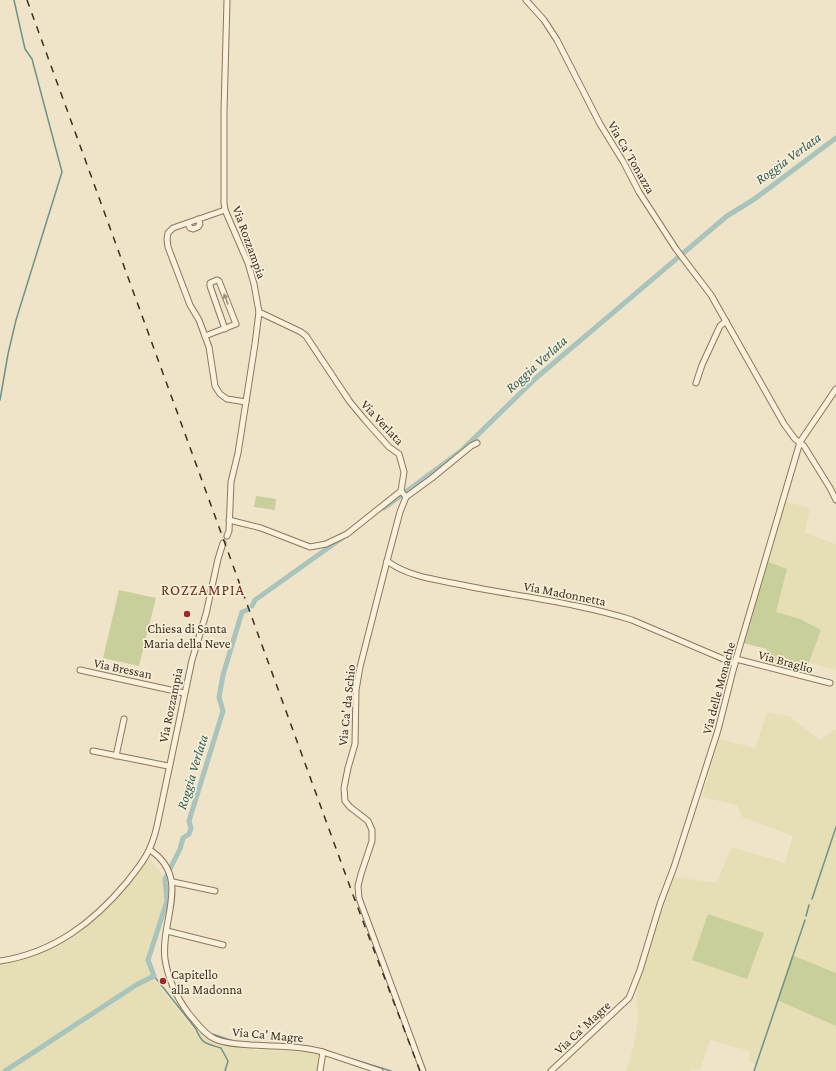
<svg xmlns="http://www.w3.org/2000/svg" width="836" height="1071" font-family="'Crimson Pro',serif">
<style>
.farmland{fill:#e6deb5}
.green{fill:#c9cf9b}
.lines{fill:none;stroke-linecap:round;stroke-linejoin:round}
.stream{stroke:#6f938a;stroke-width:1.5}
.canal{stroke:#a9c4bc;stroke-width:5}
.minor-casing{stroke:#8d765c;stroke-width:7}
.minor{stroke:#faf1dc;stroke-width:5}
.rail{stroke:#3d2e20;stroke-width:1.5;stroke-dasharray:7 7;stroke-linecap:butt}
.oneway{fill:#9c907e}
.poi-dot{fill:#9e2a2b;stroke:#f7eed8;stroke-width:1.5}
.labels{text-anchor:middle;stroke-width:3.5;stroke-linejoin:round;paint-order:stroke}
.street-label{font-size:13px;fill:#3d2e20;stroke:#f7eed8}
.poi-label{font-size:13px;fill:#3d2e20;stroke:#f7eed8}
.water-label{font-size:14px;font-style:italic;fill:#2f5d5a;stroke:#f7eed8}
.quarter-label{font-size:15px;letter-spacing:1px;fill:#6b2e1e;stroke:#f7eed8}
</style>
<rect width="100%" height="100%" fill="#f0e4c8"/>
<g class="farmland">
<polygon points="783,501 810,508 805,533 836,544 836,670 810,663 821,630 800,619 776,612 766,561"/>
<polygon points="767,712 789,716 820,740 836,729 836,973 792,955 777,1000 836,1026 836,1071 754,1071 756,1065 748,1060 750,1051 710,1040 700,1069 691,1069 691,1071 626,1071 633,1048 638,1021 636,987 654,930 674,877 716,883 732,847 785,863 793,836 742,817 737,805 702,797 719,739 755,748"/>
<polygon points="149,858 162,875 166,901 147,961 155,981 194,1030 254,1050 317,1052 321,1056 318,1071 0,1071 0,964 51,946 112,903"/>
</g>
<g class="green">
<polygon points="256,496 276,499 275,510 254,507"/>
<polygon points="766,561 787,569 776,612 800,619 821,630 805,674 764,663 767,649 743,643"/>
<polygon points="119,590 156,598 139,666 103,658"/>
<polygon points="708,914 764,933 747,979 692,960"/>
<polygon points="792,955 836,973 836,1026 777,1000"/>
</g>
<g class="lines">
<g class="stream">
<polyline points="0,400 8,354 16,320 62,172 32,59 25,49 14,0"/>
<polyline points="812,899 836,827"/>
<polyline points="806,916 809,905"/>
<path d="M154 976 196 1029C202 1044 205 1043 221 1048L228 1061 225 1071"/>
<polyline points="212,1034 233,1041"/>
<polyline points="239,1042 255,1043"/>
<polyline points="352,1059 391,1071"/>
<polyline points="754,1071 805,920"/>
</g>
<g class="canal">
<polyline points="384,508 461,451 536,378 727,216 753,200 836,138"/>
<polyline points="252,606 255,600 342,538"/>
<polyline points="5,1071 136,985 154,976 148,960 167,901 165,879 180,849 183,838 189,834 191,828 189,821 223,711 219,697 223,675 242,612 247,610"/>
</g>
<defs>
<g id="minor">
<polyline points="526,0 544,20 557,40 600,124 624,163 639,192 676,249 711,295 784,424 795,439 804,446 830,488 836,500"/>
<polyline points="225,210 173,228 168,233 167,239 168,247 190,305 199,320 209,347 215,386 220,394 227,399 246,402"/>
<polyline points="188,223 190,228 193,229 198,227 200,224 198,219"/>
<polyline points="205,336 236,324 219,281 217,280 210,283 210,286 225,329"/>
<polyline points="696,383 702,365 720,326 726,321"/>
<polyline points="401,491 406,497 400,512 387,561 360,667 356,690 355,744 348,768 344,788 345,801 350,807 368,821 372,830 372,841 361,874 358,886 359,898 423,1071"/>
<polyline points="406,497 432,478 471,446 477,443"/>
<polyline points="229,520 261,528 310,547 326,544 347,534 401,491 404,472 399,454 389,447 365,420 350,402 306,336 301,332 259,312"/>
<polyline points="227,536 229,531 231,482 238,453 255,344 259,312 254,284 248,263 225,210 224,203 224,111 227,0"/>
<path d="M387 561C410 578 440 580 467 586 522 597 578 603 632 620L735 664"/>
<polyline points="736,659 830,683"/>
<polyline points="80,670 184,693"/>
<polyline points="93,751 168,766"/>
<polyline points="116,756 124,719"/>
<path d="M150 850C192 878 160 920 165 959 168 979 177 998 189 1014 197 1023 204 1034 215 1039 226 1044 239 1044 251 1045 275 1046 300 1046 323 1052L320 1071"/>
<polyline points="173,882 215,891"/>
<polyline points="167,931 223,945"/>
<path d="M0 961C53 953 93 923 127 882 143 862 151 852 157 826L192 660 206 614 218 559 223 543"/>
<polyline points="323,1052 380,1071"/>
<polyline points="551,1071 629,998 640,970 660,904 674,867 718,730 736,659 800,442 836,389"/>
</g>
</defs>
<use href="#minor" class="minor-casing"/>
<use href="#minor" class="minor"/>
<polyline class="rail" points="27,0 353,895 420,1071"/>
</g>
<defs><path id="oneway-solid" d="M-6-.8H1V-3.2L6.5 0L1 3.2V.8H-6Z"/></defs>
<use class="oneway" href="#oneway-solid" transform="translate(226 299) rotate(-111)"/>
<g class="poi-dot">
<circle cx="187" cy="614" r="4"/>
<circle cx="163" cy="981" r="4"/>
</g>
<g class="labels">
<g class="street-label">
<text transform="translate(632 157) rotate(60)" y="5">Via Ca' Tonazza</text>
<text transform="translate(250 242) rotate(70)" y="5">Via Rozzampia</text>
<text transform="translate(383 422) rotate(47)" y="5">Via Verlata</text>
<text transform="translate(565 593) rotate(11)" y="5">Via Madonnetta</text>
<text transform="translate(786 661) rotate(15)" y="5">Via Braglio</text>
<text transform="translate(123 668) rotate(12)" y="5">Via Bressan</text>
<text transform="translate(718 688) rotate(-75)" y="5">Via delle Monache</text>
<text transform="translate(170 705) rotate(-78)" y="5">Via Rozzampia</text>
<text transform="translate(346 705) rotate(-84)" y="5">Via Ca' da Schio</text>
<text transform="translate(582 1027) rotate(-43)" y="5">Via Ca' Magre</text>
<text transform="translate(268 1034) rotate(5)" y="5">Via Ca' Magre</text>
</g>
<g class="poi-label">
<text x="187" y="633">Chiesa di Santa<tspan x="187" dy="15">Maria della Neve</tspan></text>
<text x="171" y="979" text-anchor="start">Capitello<tspan x="171" dy="15">alla Madonna</tspan></text>
</g>
<g class="water-label">
<text transform="translate(788 158) rotate(-36)" y="5">Roggia Verlata</text>
<text transform="translate(536 364) rotate(-42)" y="5">Roggia Verlata</text>
<text transform="translate(192 772) rotate(-73)" y="5">Roggia Verlata</text>
</g>
<g class="quarter-label">
<text x="203" y="595">ROZZAMPIA</text>
</g>
</g>
</svg>
